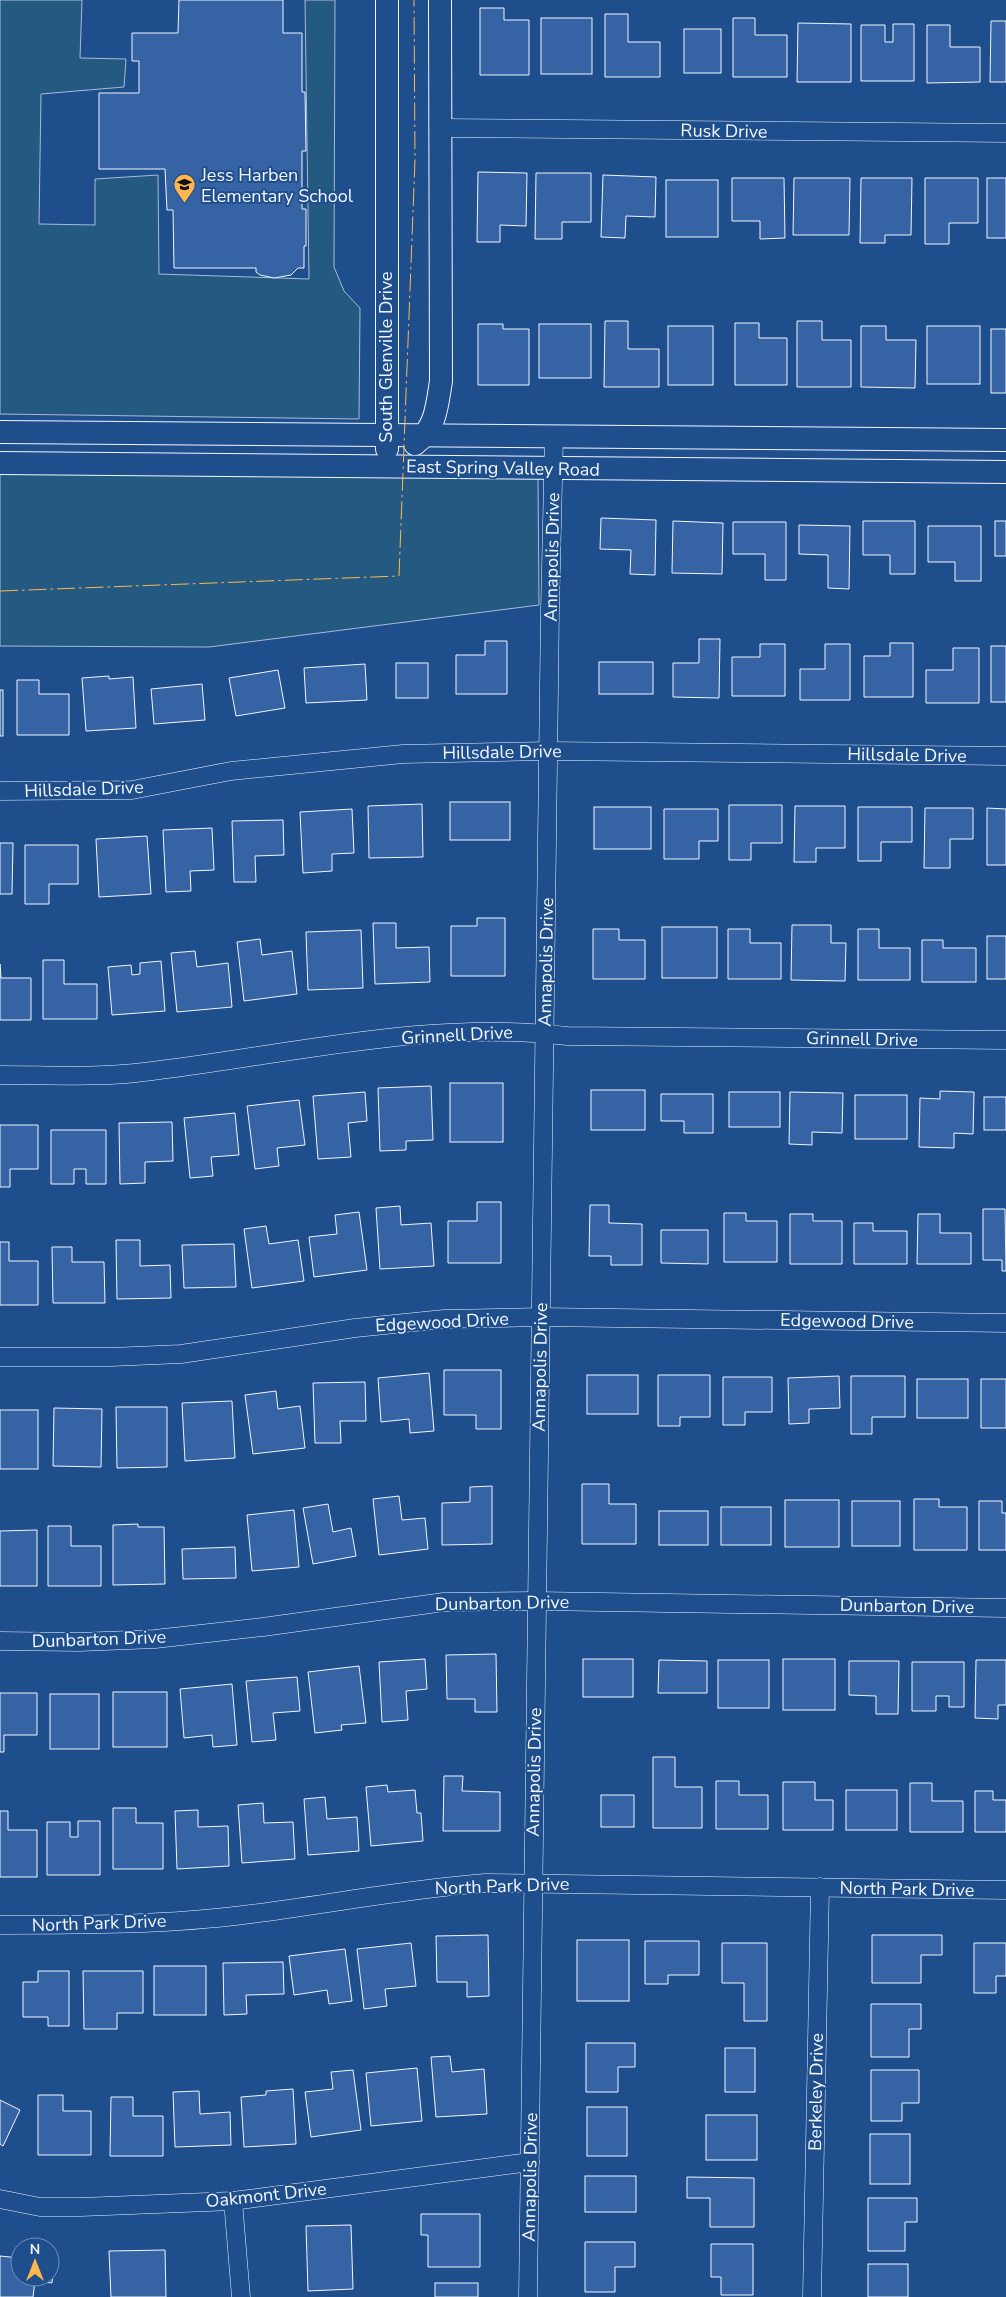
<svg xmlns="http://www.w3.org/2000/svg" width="1006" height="2297" font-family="'Nunito Sans',sans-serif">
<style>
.green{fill:#245a82;stroke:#a8bbd7}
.building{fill:#3563a3;stroke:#f2f6ff}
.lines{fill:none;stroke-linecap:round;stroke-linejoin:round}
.minor-casing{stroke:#f2f6ff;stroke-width:19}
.tertiary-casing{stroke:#f2f6ff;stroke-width:24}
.minor{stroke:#1f4e8c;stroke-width:18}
.tertiary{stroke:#1f4e8c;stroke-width:22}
.power{stroke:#ffb74d;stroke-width:1;stroke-dasharray:18 4 2.5 4;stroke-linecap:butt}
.labels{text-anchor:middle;stroke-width:4;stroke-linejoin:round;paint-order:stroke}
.street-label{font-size:18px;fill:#f2f6ff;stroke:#1f4e8c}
.poi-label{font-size:18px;fill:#f2f6ff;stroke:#1f4e8c;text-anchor:start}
</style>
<rect width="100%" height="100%" fill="#1f4e8c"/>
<g class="green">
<polygon points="0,0 82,0 80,58 126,59 124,87 41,94 39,224 95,225 95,179 158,175 159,274 309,279 305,0 335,0 334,267 344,291 360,308 359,419 0,414"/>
<polygon points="0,473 538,477 539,605 209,647 0,646"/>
</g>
<g class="building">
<polygon points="179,0 283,0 283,33 302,33 302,92 305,92 306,151 302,151 302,209 306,209 306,246 304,246 304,268 298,268 291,275 274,278 260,275 256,272 256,268 174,268 173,210 167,210 165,169 99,169 99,93 139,93 139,61 132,61 132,33 178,33"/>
<polygon points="480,8 504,8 504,20 529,20 529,75 480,75"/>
<polygon points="605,14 628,14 628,42 660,42 660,77 605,77"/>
<rect x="541" y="18" width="51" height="56"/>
<polygon points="733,18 755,18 755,35 787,35 787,77 733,77"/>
<polygon points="991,21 1006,21 1006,82 990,82"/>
<polygon points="798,23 851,24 851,82 797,82"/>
<polygon points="893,24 914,24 914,81 861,81 861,25 885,25 885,42 893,42"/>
<polygon points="927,25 950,25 950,47 980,47 980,82 927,83"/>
<rect x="684" y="29" width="37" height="44"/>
<polygon points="478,172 527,173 526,226 500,225 500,242 477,242"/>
<polygon points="536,173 591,173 591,222 562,222 562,239 535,239"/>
<polygon points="603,175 656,177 655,217 626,216 625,238 601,237"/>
<polygon points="732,178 784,178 785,238 760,239 760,221 732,221"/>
<polygon points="794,178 850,178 849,235 793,235"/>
<polygon points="861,178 912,178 911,235 885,235 885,243 860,243"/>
<polygon points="925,178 978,178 978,223 949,223 949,244 925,244"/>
<rect x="987" y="178" width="19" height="60"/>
<rect x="666" y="180" width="52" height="57"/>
<polygon points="605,321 628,321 628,349 659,349 659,387 604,387"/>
<polygon points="797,321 822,321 822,340 851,340 851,387 797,387"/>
<polygon points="735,323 759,323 759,338 787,338 787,385 735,385"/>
<polygon points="478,324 503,324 503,329 529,329 529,385 478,385"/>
<rect x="539" y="324" width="52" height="54"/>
<rect x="668" y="326" width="45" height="59"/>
<polygon points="861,326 886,326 886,340 916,340 915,388 861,387"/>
<rect x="927" y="326" width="53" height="58"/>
<rect x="991" y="329" width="15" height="64"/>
<polygon points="601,518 656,520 655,575 630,574 631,550 600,549"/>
<polygon points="673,521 723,523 722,574 672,573"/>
<polygon points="863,521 915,521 915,574 890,574 890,555 863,555"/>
<rect x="995" y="521" width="11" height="35"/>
<polygon points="733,522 786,522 786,580 765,580 765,554 733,554"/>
<polygon points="799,525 850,526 849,589 828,588 828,555 799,554"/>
<polygon points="928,526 981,526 981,581 955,581 955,562 928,562"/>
<polygon points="699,639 720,639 719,698 673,697 673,663 699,663"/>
<polygon points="485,641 507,641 507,694 456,694 456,655 485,655"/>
<polygon points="890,643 913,643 913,697 864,697 864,656 890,656"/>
<polygon points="760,644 785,644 785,696 732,696 732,657 760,657"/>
<polygon points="825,644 850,644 850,700 800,700 800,669 825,669"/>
<rect x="991" y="646" width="15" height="56"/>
<polygon points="953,648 979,648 979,703 926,703 926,670 953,670"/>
<rect x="599" y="662" width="54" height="32"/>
<rect x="396" y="663" width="32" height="35"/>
<polygon points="365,664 367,700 306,703 304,668"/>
<polygon points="278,670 285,708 236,716 229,678"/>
<polygon points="109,676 109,679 133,677 136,728 86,731 82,678"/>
<polygon points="17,680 39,680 39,694 69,694 69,735 17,735"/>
<polygon points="202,684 205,720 154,724 151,689"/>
<rect x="0" y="690" width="3" height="46"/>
<rect x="450" y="802" width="60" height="38"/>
<polygon points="422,804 423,857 369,858 368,806"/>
<polygon points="729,805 782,805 782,843 751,843 751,860 729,860"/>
<polygon points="795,806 845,806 845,848 816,848 816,862 794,862"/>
<rect x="594" y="807" width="57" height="42"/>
<polygon points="858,807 912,807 912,842 881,842 881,861 858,861"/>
<polygon points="925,808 973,808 973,839 950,839 950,868 924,868"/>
<polygon points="987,808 1006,809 1006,865 987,865"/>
<polygon points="352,809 354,853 332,854 332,871 303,873 300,812"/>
<polygon points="664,809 718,809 718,841 699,841 699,859 664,859"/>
<polygon points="283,820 284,855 255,856 256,882 234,882 232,821"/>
<polygon points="212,828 214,870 190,871 191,891 166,892 163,830"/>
<polygon points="147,836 151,894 99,897 96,839"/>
<polygon points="0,843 13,843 12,894 0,894"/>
<polygon points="25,845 78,845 78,884 49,884 49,904 25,904"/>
<polygon points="477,918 505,918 505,976 451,976 451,926 477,926"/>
<polygon points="373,923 396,923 396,948 429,947 430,982 375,984"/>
<polygon points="792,925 831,925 831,943 846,943 845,981 791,980"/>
<rect x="662" y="927" width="55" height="51"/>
<polygon points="593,929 619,929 619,940 645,940 645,979 593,979"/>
<polygon points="728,929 750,929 750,943 781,943 781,979 728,979"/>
<polygon points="858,929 879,929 879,948 910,948 910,980 858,980"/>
<polygon points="361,930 363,988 308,990 306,932"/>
<rect x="987" y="936" width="19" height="43"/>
<polygon points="260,939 262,955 292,951 297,994 244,1001 237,942"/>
<polygon points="922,940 943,940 943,948 976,948 976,982 922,982"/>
<polygon points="195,951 197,967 228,963 232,1007 177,1012 171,953"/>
<polygon points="43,960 64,960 64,984 97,984 97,1019 43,1019"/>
<polygon points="161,961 165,1011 112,1015 108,967 131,965 132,975 140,974 140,963"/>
<polygon points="0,964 1,978 31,978 31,1020 0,1020"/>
<rect x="450" y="1083" width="53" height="59"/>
<polygon points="431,1086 433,1140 406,1141 406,1150 380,1151 378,1088"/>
<rect x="591" y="1090" width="54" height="40"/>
<polygon points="940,1091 974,1092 973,1134 954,1133 954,1148 919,1147 920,1098 940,1099"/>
<polygon points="365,1092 367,1121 348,1123 351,1157 318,1159 313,1096"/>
<rect x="729" y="1092" width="51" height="35"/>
<polygon points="790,1092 843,1093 842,1133 812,1132 812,1145 789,1144"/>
<polygon points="661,1094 713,1094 713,1133 684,1133 684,1121 661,1121"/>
<rect x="855" y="1095" width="52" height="44"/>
<rect x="984" y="1097" width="22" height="33"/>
<polygon points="299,1100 305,1145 277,1148 279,1166 255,1169 247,1106"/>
<polygon points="235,1113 239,1155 211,1157 213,1176 190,1178 184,1118"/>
<polygon points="172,1122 173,1161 145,1162 145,1183 120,1184 119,1123"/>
<polygon points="0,1125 38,1125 38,1169 10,1169 10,1187 0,1187"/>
<polygon points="51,1130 106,1130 106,1184 86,1184 86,1169 74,1169 74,1184 51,1184"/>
<polygon points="477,1202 501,1202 501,1263 448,1263 448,1221 477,1221"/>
<polygon points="590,1205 609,1205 609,1223 642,1224 642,1265 611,1265 611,1256 589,1256"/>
<polygon points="400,1206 401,1225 431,1223 434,1266 380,1269 376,1208"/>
<polygon points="983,1209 1005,1209 1006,1271 1002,1271 1002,1260 983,1260"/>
<polygon points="359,1212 367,1270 314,1277 309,1237 337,1234 335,1215"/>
<polygon points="724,1213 746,1213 746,1221 777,1221 777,1262 724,1262"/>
<polygon points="790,1214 813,1214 813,1221 842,1221 842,1264 790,1264"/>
<polygon points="918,1214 940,1214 940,1233 971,1233 971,1264 917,1264"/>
<polygon points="854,1223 873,1223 873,1231 907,1231 907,1264 854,1264"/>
<polygon points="266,1226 269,1244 298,1240 304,1281 252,1288 244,1229"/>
<polygon points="661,1230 708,1230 708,1264 661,1263"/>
<polygon points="116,1240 140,1240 140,1266 170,1265 171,1298 117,1299"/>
<polygon points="0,1242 9,1242 9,1261 38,1261 38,1305 0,1305"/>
<polygon points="234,1244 236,1287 184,1288 182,1245"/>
<polygon points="52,1247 72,1247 72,1262 104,1262 105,1303 53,1303"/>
<polygon points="444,1370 501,1370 501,1429 476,1429 476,1415 444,1415"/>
<polygon points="429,1373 434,1431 410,1433 409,1419 381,1422 378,1378"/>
<rect x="587" y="1375" width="51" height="39"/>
<polygon points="658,1375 710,1375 710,1417 680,1417 680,1426 658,1426"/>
<polygon points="839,1376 840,1408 809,1409 809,1423 789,1424 788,1378"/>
<polygon points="851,1376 905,1376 905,1417 872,1417 872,1434 851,1434"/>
<polygon points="723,1377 772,1377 772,1412 745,1412 745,1425 723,1425"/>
<rect x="917" y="1379" width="51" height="39"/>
<rect x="981" y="1379" width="25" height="49"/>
<polygon points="365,1382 366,1421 340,1421 341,1443 315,1443 313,1383"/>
<polygon points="276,1391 278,1409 300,1406 305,1448 253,1454 245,1395"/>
<polygon points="232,1401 235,1458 185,1461 182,1403"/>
<polygon points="116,1407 167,1407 167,1467 117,1468"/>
<polygon points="54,1408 102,1409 101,1467 53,1466"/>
<rect x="0" y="1410" width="38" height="59"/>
<polygon points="582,1484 609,1484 609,1504 636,1504 636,1544 582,1544"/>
<polygon points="492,1486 492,1544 442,1545 442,1503 470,1502 470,1487"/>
<polygon points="399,1496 402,1520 425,1518 428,1549 379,1555 373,1499"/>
<polygon points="914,1499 939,1499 939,1507 967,1507 967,1550 914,1550"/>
<rect x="785" y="1500" width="54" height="47"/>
<rect x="852" y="1501" width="48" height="45"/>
<polygon points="979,1501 1002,1501 1002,1513 1006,1513 1006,1550 979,1550"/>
<polygon points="328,1504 333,1532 351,1528 356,1556 313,1564 303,1508"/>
<rect x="721" y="1507" width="50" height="38"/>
<polygon points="294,1510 299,1567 252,1571 247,1515"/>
<rect x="659" y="1511" width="49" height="34"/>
<polygon points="138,1524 138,1527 164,1527 165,1584 113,1585 113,1525"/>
<polygon points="48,1526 71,1526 71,1546 101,1546 101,1586 48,1586"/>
<polygon points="37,1530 37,1586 0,1586 0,1531"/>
<polygon points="235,1547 236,1578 183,1579 182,1549"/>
<polygon points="496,1654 497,1712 475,1712 475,1699 447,1699 446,1655"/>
<polygon points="425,1659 427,1689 406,1691 408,1720 382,1722 379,1662"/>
<rect x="583" y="1659" width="50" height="38"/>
<rect x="783" y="1659" width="52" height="51"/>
<polygon points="659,1660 707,1661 707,1693 658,1693"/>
<rect x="718" y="1660" width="51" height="48"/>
<polygon points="976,1660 1006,1660 1006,1705 998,1705 998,1719 975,1718"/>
<polygon points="849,1661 899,1661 898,1714 876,1714 876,1696 849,1695"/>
<polygon points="912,1662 964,1662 964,1707 949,1707 949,1696 936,1696 936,1711 912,1711"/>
<polygon points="359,1666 366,1723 341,1725 342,1730 315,1733 308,1672"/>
<polygon points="297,1677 300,1711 273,1713 276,1740 252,1742 246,1681"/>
<polygon points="232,1684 237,1745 213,1747 212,1735 184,1738 180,1689"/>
<rect x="113" y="1692" width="54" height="55"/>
<polygon points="0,1693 37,1693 37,1735 4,1735 4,1752 0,1752"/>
<rect x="50" y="1694" width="49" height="55"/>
<polygon points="653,1757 675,1757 675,1787 702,1787 702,1828 653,1828"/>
<polygon points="444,1776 463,1776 462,1791 500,1792 500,1831 443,1831"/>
<polygon points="716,1781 739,1781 739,1795 768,1795 768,1829 716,1829"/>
<polygon points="783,1782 815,1782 815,1800 833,1800 833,1830 783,1830"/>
<polygon points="910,1783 932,1783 932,1801 963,1801 963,1832 910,1832"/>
<polygon points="387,1785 388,1792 415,1790 417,1813 421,1813 423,1841 371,1846 366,1787"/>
<rect x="846" y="1790" width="51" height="40"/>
<polygon points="975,1791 993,1791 993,1800 1006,1800 1006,1832 975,1832"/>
<rect x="601" y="1795" width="33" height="32"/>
<polygon points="325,1797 327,1819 357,1817 359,1851 308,1855 304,1799"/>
<polygon points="263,1803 264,1823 293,1822 295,1859 242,1863 238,1805"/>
<polygon points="113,1808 136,1808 136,1823 163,1823 163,1869 113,1869"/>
<polygon points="198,1810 198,1827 228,1826 229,1866 177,1869 175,1811"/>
<polygon points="0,1811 8,1811 8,1830 37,1830 37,1877 0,1877"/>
<polygon points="78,1821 100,1821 100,1875 47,1875 47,1822 70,1822 70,1837 78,1837"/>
<polygon points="488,1935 489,1996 467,1997 467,1982 437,1982 436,1936"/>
<polygon points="872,1935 942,1935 942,1955 921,1955 921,1983 872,1983"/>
<rect x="577" y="1940" width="52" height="61"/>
<polygon points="645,1941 699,1941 699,1975 668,1975 668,1984 645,1984"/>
<polygon points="411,1943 416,1986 385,1989 387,2006 364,2009 357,1949"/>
<polygon points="722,1943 767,1943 767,2021 744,2021 744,1983 722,1983"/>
<polygon points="974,1943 1006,1943 1006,1976 996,1976 996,1993 974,1993"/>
<polygon points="345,1949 352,2001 329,2004 327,1990 294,1995 289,1956"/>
<polygon points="283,1962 284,1994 246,1995 247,2014 224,2015 223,1963"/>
<rect x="154" y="1966" width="52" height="49"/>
<polygon points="38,1971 69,1971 69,2026 48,2026 48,2017 23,2017 23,1982 38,1982"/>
<polygon points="83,1971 143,1971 143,2013 117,2013 117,2029 84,2029"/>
<polygon points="871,2004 921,2004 921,2029 909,2029 909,2057 871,2057"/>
<polygon points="586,2043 635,2043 635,2067 618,2067 618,2092 586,2092"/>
<rect x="725" y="2048" width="30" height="44"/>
<polygon points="450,2056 452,2072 484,2069 487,2114 436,2117 431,2057"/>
<polygon points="417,2068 422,2121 371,2126 366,2073"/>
<polygon points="353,2070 361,2130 311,2137 305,2092 333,2089 331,2072"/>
<polygon points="871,2070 919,2070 919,2103 902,2103 902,2121 871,2121"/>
<polygon points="293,2089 296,2144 244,2147 241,2097 266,2095 266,2091"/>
<polygon points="199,2091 200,2114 230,2112 231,2145 175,2147 173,2092"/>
<polygon points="38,2095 63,2095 63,2111 91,2111 91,2155 38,2155"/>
<polygon points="111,2097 133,2097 133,2116 163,2116 163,2156 110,2156"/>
<polygon points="0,2100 20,2110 3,2146 0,2144"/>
<rect x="587" y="2107" width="40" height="49"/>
<rect x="706" y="2115" width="51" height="45"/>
<rect x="870" y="2134" width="40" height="50"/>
<rect x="585" y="2176" width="51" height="36"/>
<polygon points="687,2177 754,2178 754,2227 710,2227 710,2198 687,2198"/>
<polygon points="868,2198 917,2198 917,2222 905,2222 905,2251 868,2251"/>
<polygon points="421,2214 480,2214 480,2267 428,2267 428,2235 421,2235"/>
<polygon points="351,2225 353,2289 308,2291 306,2226"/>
<polygon points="585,2242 635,2242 635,2267 615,2267 615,2292 585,2292"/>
<polygon points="711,2244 753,2244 753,2295 721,2295 721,2277 711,2277"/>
<polygon points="165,2250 166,2297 111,2297 109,2251"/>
<polygon points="0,2256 20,2258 20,2277 50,2277 50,2261 54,2262 52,2283 35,2281 33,2297 0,2297"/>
<rect x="868" y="2264" width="40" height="33"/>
<rect x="435" y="2283" width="43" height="14"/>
</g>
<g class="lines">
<defs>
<g id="minor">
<polyline points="441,128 1006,133"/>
<polyline points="0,791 132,790 231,771 403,754 549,751 1006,756"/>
<path d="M0 1075C47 1075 98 1078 144 1072 284 1056 426 1019 567 1036L1006 1040"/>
<polyline points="0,1357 111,1357 181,1354 355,1328 444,1319 541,1317 1006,1323"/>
<polyline points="0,1641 79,1642 155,1639 263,1627 444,1602 537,1601 1006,1608"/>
<path d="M0 1925C84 1925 168 1925 251 1914 329 1904 406 1889 485 1883L1006 1890"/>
<polyline points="0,2199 40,2207 81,2207 233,2201 530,2162"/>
<polyline points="233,2201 241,2297"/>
<polyline points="528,2297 550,610 554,437"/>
<polyline points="812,2297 820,1887"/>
</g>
<g id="tertiary">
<polyline points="0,432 1006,440"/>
<path d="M415 444C436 428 437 406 441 381L440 0"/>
<polyline points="387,449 387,0"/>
<polyline points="0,463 1006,472"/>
</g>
</defs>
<use href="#minor" class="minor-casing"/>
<use href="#tertiary" class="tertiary-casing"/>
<use href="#minor" class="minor"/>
<use href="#tertiary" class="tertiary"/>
<polyline class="power" points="0,591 399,576 415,160 414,0"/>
</g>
<defs>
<symbol id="school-pin" viewBox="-11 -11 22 30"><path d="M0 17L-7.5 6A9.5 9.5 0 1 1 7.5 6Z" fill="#ffb74d" stroke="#1f4e8c"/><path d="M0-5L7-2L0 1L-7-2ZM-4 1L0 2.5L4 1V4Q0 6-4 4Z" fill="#111"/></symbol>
</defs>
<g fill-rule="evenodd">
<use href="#school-pin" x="172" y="172" width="25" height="34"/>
</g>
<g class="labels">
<g class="street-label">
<text transform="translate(724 131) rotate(1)" y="6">Rusk Drive</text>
<text transform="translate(386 357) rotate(-90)" y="6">South Glenville Drive</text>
<text transform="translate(503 468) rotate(1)" y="6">East Spring Valley Road</text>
<text transform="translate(552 557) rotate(-89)" y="6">Annapolis Drive</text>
<text transform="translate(502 752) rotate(-1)" y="6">Hillsdale Drive</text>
<text transform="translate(907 755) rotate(1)" y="6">Hillsdale Drive</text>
<text transform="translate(84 789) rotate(-2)" y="6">Hillsdale Drive</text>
<text transform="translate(546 962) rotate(-89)" y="6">Annapolis Drive</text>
<text transform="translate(457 1035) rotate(-3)" y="6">Grinnell Drive</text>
<text transform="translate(862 1039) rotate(1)" y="6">Grinnell Drive</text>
<text transform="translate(847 1321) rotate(1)" y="6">Edgewood Drive</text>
<text transform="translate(442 1322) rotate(-3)" y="6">Edgewood Drive</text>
<text transform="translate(540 1367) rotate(-89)" y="6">Annapolis Drive</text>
<text transform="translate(502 1603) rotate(-1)" y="6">Dunbarton Drive</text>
<text transform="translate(907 1606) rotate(1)" y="6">Dunbarton Drive</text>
<text transform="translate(99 1639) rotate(-2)" y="6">Dunbarton Drive</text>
<text transform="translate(534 1772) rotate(-89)" y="6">Annapolis Drive</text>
<text transform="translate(502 1886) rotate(-2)" y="6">North Park Drive</text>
<text transform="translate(907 1889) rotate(1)" y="6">North Park Drive</text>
<text transform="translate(99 1923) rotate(-2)" y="6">North Park Drive</text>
<text transform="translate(816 2092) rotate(-89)" y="6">Berkeley Drive</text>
<text transform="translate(530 2177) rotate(-89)" y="6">Annapolis Drive</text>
<text transform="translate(266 2195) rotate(-6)" y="6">Oakmont Drive</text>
</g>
<g class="poi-label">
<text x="201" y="181">Jess Harben<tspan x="201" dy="21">Elementary School</tspan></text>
</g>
</g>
<g transform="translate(35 2262)"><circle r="24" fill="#1f4e8c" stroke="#7391ba"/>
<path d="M0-4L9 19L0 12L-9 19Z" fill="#ffb74d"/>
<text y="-8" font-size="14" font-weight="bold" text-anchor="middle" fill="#f2f6ff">N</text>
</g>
</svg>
